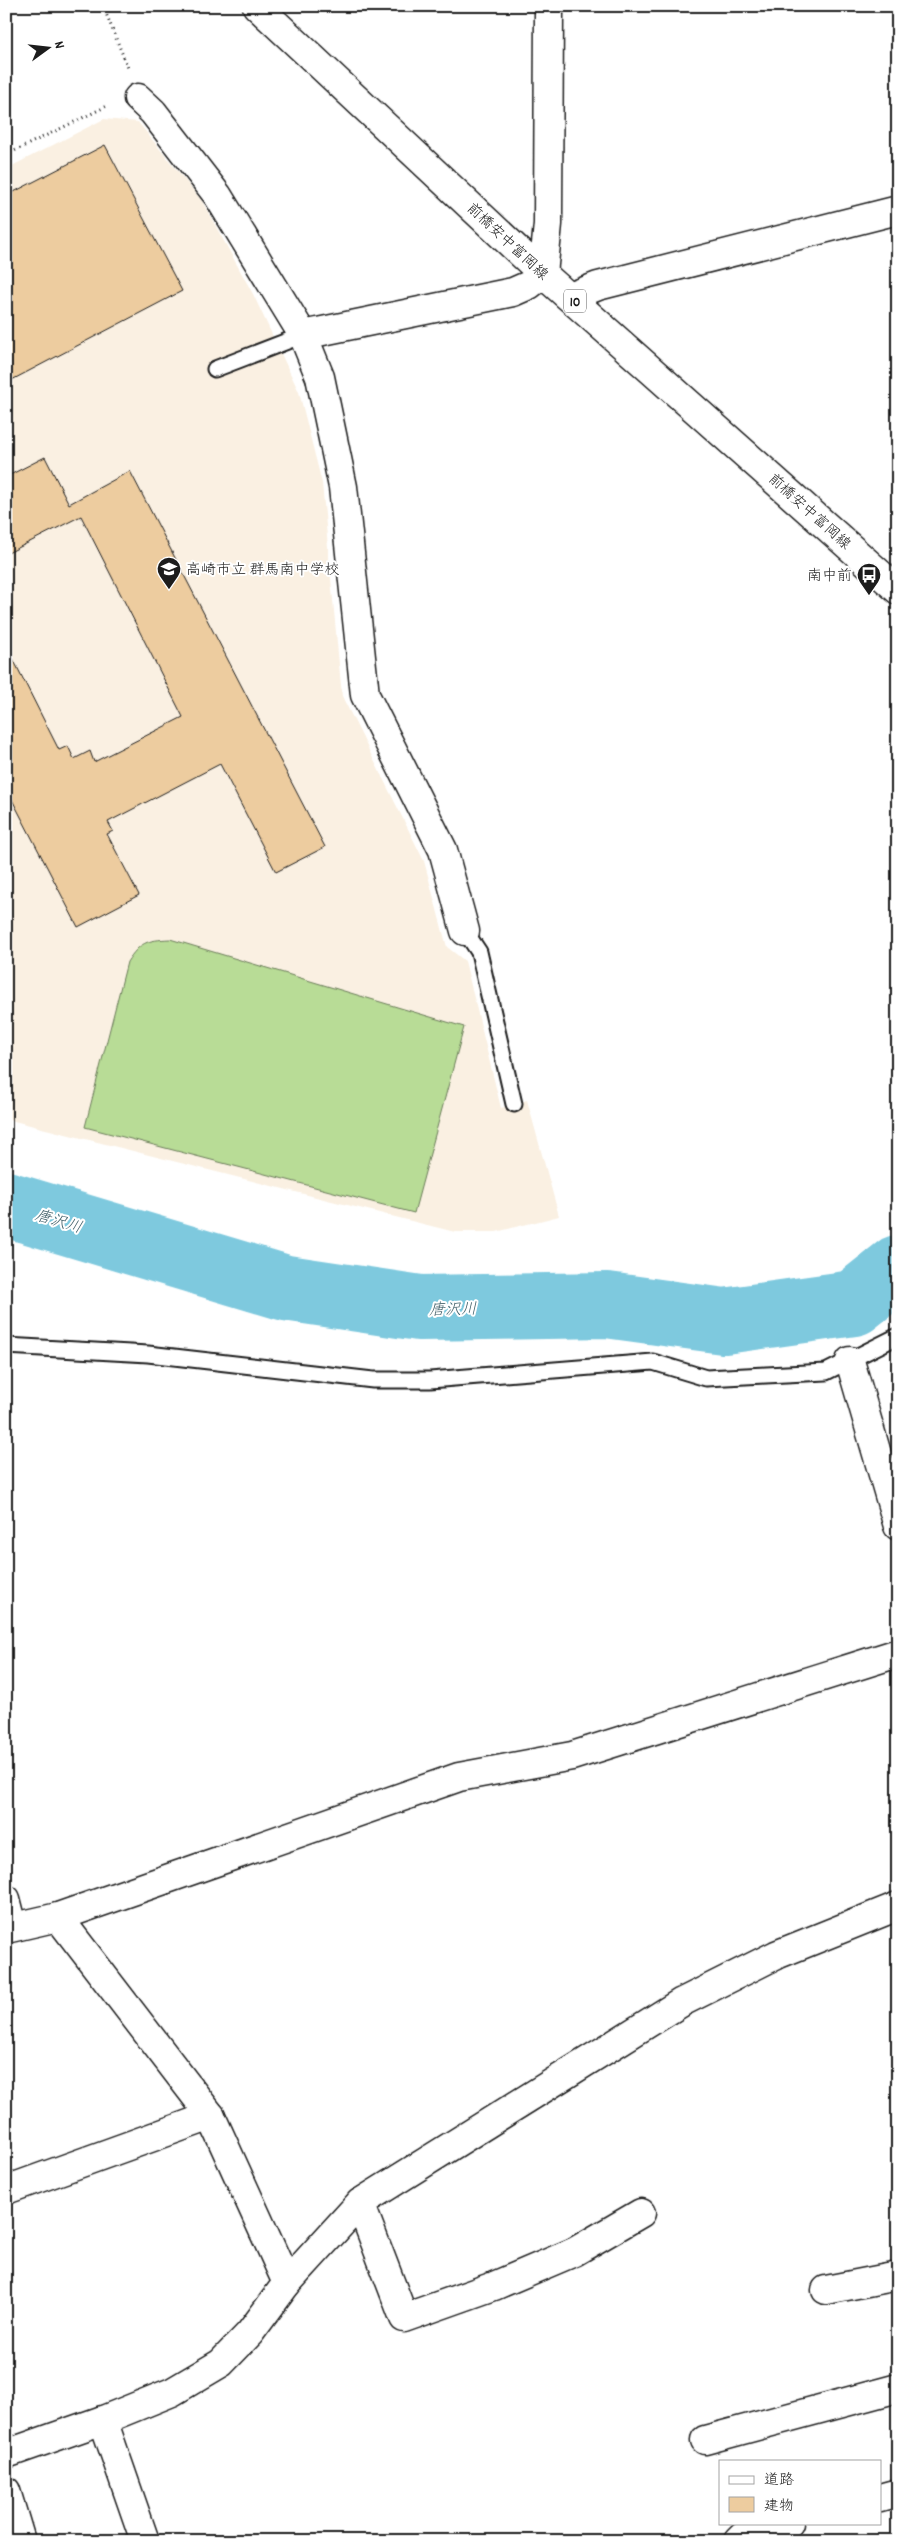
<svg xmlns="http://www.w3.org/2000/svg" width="904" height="2547" font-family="Dekko,'Klee One',sans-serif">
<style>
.built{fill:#faf0e2}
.grass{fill:#b8dc96;stroke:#6a7c59}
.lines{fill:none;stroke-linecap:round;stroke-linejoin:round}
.river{stroke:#7ec9de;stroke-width:66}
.building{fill:#edcc9f;stroke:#1c1c1c}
.lane-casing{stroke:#1c1c1c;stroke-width:19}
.street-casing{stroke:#1c1c1c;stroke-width:31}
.primary-casing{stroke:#1c1c1c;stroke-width:31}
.path{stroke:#1c1c1c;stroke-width:3;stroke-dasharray:1 4;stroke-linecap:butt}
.lane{stroke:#fff;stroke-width:15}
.street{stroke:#fff;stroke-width:28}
.primary{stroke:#fff;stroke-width:28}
.labels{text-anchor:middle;stroke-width:4;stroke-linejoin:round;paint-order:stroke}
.shield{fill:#fff;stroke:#606060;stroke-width:1}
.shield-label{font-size:14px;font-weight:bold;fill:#1c1c1c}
.street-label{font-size:15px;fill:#1c1c1c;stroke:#fff}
.poi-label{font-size:15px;fill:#1c1c1c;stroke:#fff;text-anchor:start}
.water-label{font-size:16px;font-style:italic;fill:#43616a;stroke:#fff}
</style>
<rect width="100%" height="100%" fill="#fff"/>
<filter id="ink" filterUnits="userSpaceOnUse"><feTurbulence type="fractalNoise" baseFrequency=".02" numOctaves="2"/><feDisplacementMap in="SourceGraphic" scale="10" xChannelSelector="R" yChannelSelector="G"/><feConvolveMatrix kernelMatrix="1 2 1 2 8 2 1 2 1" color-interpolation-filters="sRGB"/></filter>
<g filter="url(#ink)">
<polygon class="built" points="104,119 138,122 202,201 253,294 299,392 322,483 342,696 424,861 447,947 465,961 501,1108 527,1100 559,1216 496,1232 455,1232 6,1119 6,169"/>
<path class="grass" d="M170 939 464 1027 414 1213 85 1127 127 962C140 942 147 940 170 939Z"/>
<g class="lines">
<polyline class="river" points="6,1204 286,1288 420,1308 607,1305 724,1321 854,1303 898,1268"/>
</g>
<g class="building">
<polygon points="105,145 182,291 6,383 6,196"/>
<polygon points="45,457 69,504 130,471 325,847 276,872 220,764 108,822 113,831 107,834 139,895 78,927 6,788 6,645 59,750 68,746 74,759 90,751 94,762 183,717 81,516 6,554 6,477"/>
</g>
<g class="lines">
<defs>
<g id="lane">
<polyline points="215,369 303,335"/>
<polyline points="465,931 479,952 514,1104"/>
<polyline points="6,1346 148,1354 373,1380 430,1380 653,1362 706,1378 826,1372 898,1336"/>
</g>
<g id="street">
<polyline points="138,98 153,112 218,196 303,335 320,377 343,487 365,695 443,850 465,931"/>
<polyline points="570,297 598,286 898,210"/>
<polyline points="303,335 513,292 529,285 543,274 548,224 549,6"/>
<polyline points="850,1361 898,1526"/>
<polyline points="6,1899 13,1926"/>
<polyline points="58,1917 211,2116 287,2283"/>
<polyline points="6,1929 58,1917 459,1777 572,1756 898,1653"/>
<polyline points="6,2190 211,2116"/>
<polyline points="360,2203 404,2318 494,2286 574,2252 641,2213"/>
<polyline points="826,2290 898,2276"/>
<polyline points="103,2420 145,2541"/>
<polyline points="705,2440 898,2388"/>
<polyline points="6,2454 103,2420 172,2392 221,2363 250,2333 287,2283 360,2203 682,2002 776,1955 898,1906"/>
<polyline points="6,2491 21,2541"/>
<polyline points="880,2498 898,2493"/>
<polyline points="738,2541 743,2536 789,2523"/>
</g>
<polyline id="primary" points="257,6 543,274 898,590"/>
</defs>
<use href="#lane" class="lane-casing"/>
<use href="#street" class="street-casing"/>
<use href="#primary" class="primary-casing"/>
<g class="path">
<polyline points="103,6 128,68"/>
<polyline points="6,155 107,106"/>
</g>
<use href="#lane" class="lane"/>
<use href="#street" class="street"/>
<use href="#primary" class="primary"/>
</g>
</g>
<defs>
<symbol id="school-pin" viewBox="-11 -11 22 30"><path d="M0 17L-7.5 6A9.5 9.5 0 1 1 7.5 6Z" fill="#1c1c1c" stroke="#fff"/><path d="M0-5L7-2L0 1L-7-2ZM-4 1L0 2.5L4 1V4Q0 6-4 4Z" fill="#fff"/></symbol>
<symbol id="bus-pin" viewBox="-11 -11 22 30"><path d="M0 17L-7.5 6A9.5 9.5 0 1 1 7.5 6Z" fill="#1c1c1c" stroke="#fff"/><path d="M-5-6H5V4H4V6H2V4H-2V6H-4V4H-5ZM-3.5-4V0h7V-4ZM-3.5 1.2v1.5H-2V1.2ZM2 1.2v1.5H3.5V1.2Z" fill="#fff"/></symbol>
</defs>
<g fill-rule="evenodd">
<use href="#school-pin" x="155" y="555" width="28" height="38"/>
<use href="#bus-pin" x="855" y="561" width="28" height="38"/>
</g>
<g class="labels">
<rect class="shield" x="564" y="289.5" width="22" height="23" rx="4"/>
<g class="shield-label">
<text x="575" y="306">10</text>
</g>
<g class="street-label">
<text transform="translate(508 241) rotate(43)" y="5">前橋安中富岡線</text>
<text transform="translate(810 511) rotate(42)" y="5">前橋安中富岡線</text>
</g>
<g class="poi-label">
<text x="186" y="574">高崎市立 群馬南中学校</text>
<text x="852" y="580" text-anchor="end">南中前</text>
</g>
<g class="water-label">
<text transform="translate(59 1220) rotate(17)" y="6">唐沢川</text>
<text transform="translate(453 1308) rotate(-1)" y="6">唐沢川</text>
</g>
</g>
<rect width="904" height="2547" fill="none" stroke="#fff" stroke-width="25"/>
<rect x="12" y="12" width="879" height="2522" fill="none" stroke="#1c1c1c" stroke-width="2" filter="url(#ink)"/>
<rect x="719" y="2460" width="162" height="65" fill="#ffffff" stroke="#a4a4a4"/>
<rect x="729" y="2476" width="25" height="8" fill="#ffffff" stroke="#a4a4a4"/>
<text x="764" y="2484" font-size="15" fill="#1c1c1c">道路</text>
<rect x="729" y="2497" width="25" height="15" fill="#edcc9f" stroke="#a4a4a4"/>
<text x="764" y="2510" font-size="15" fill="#1c1c1c">建物</text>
<g transform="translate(48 48) rotate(75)" stroke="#ffffff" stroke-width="4" paint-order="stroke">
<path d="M0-4L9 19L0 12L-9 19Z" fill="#1c1c1c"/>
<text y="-8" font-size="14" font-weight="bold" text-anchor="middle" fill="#1c1c1c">N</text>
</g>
</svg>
